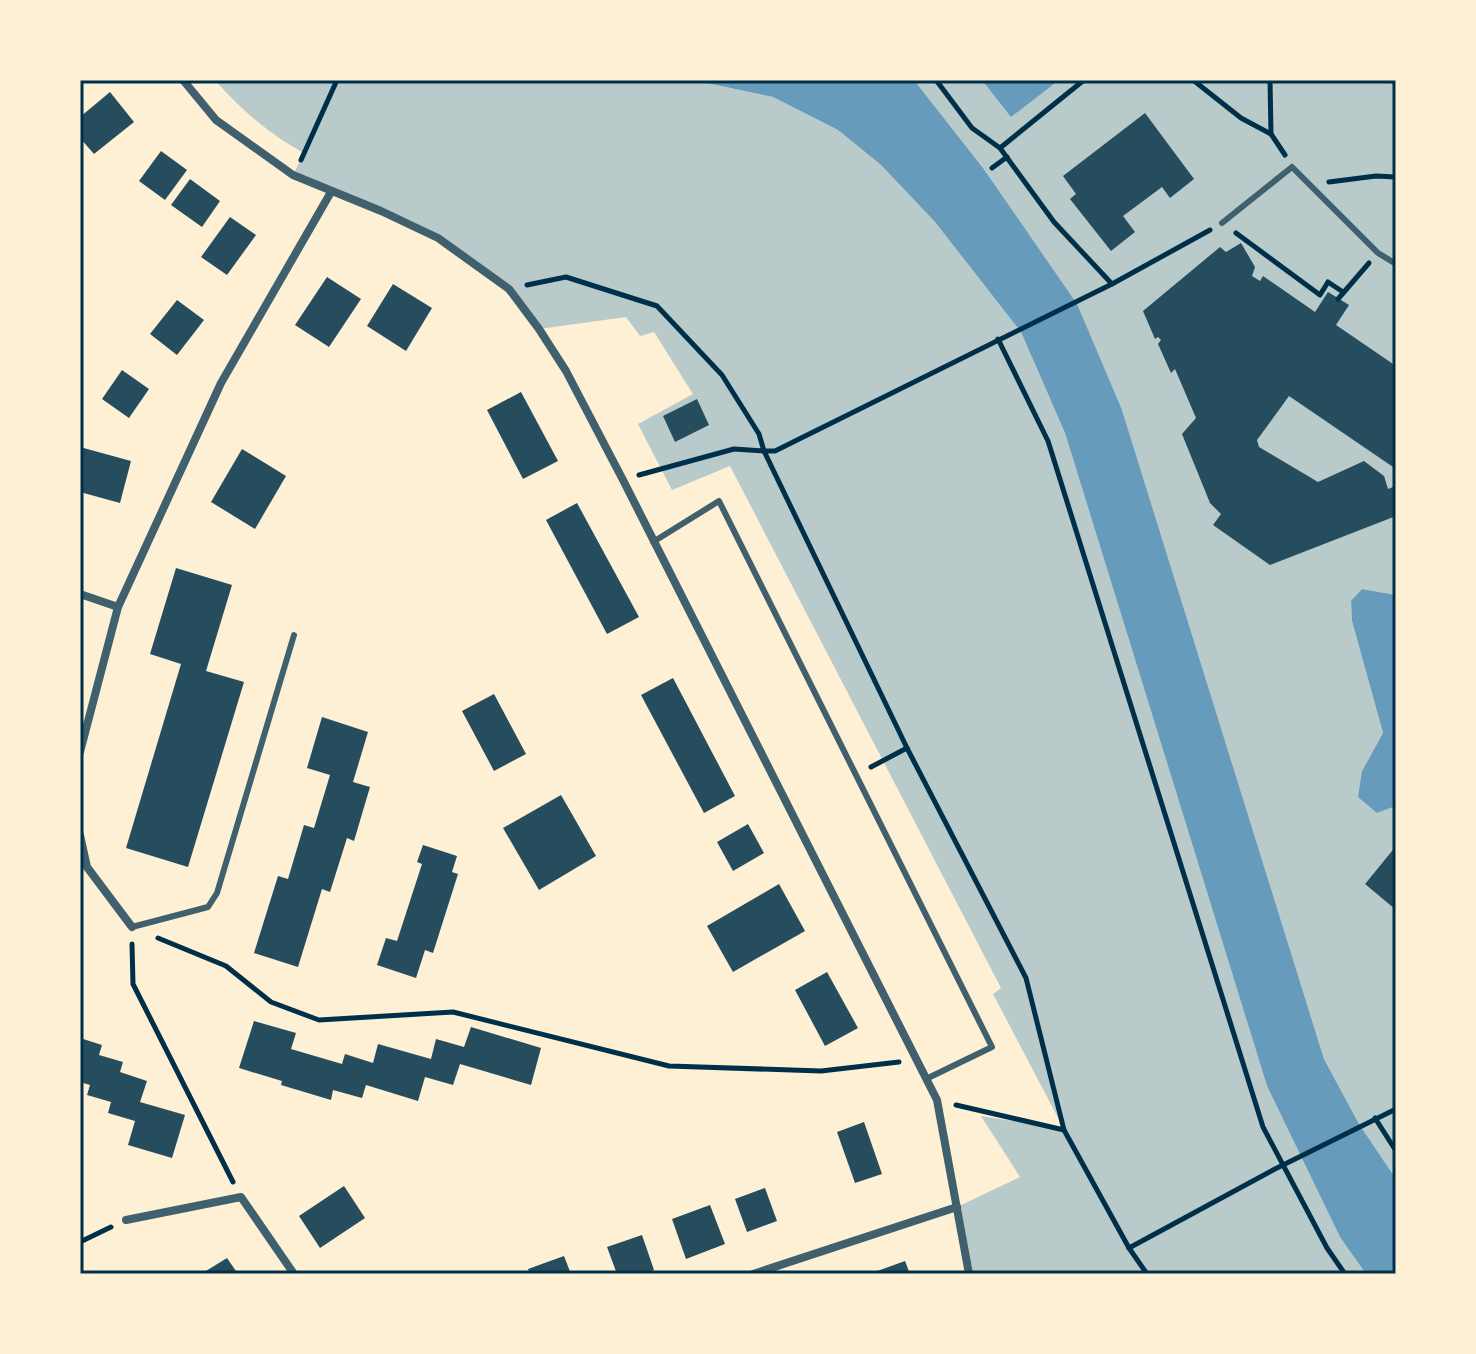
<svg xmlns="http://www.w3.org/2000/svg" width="1476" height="1354" font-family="'Titillium Web',sans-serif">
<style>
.green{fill:#b9caca}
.water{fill:#669bbc}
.building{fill:#264d5e}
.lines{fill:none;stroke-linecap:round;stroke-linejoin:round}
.path{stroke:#003049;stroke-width:5}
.service{stroke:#3f606c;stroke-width:6}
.minor{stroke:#3f606c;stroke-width:8}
.neatline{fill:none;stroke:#003049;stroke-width:3}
</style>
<rect width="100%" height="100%" fill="#fdf0d5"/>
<g class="green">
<path d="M215 80H692L773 97 838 130 881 165 935 222 1021 332 1065 433 1267 1086 1340 1237 1366 1274H969L957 1207 1020 1177 981 1116 1064 1129 993 994 1001 988 730 466 672 490 638 424 693 394 654 332 640 336 626 317 539 329 509 289 438 238 293 175 304 153C270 135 240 109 215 80Z"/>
<polygon points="914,80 1396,80 1396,595 1362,589 1351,602 1352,621 1383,733 1362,771 1377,813 1396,806 1396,846 1365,884 1396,910 1396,1179 1359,1124 1324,1059 1122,410 983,168"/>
</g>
<g class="water">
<polygon points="692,80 914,80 983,168 1077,304 1122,410 1324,1059 1359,1124 1396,1179 1396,1274 1366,1274 1340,1237 1267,1086 1065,433 1021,332 935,222 881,165 838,130 773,97"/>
<polygon points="982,80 1059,80 1011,117"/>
<polygon points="1362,589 1396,595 1396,806 1377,813 1358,797 1362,771 1383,733 1352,621 1351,601"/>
</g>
<g class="building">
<polygon points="110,92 134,122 94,154 80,138 80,117"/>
<polygon points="1145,113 1194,179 1170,198 1162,187 1123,216 1135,232 1111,251 1070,199 1076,194 1063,176"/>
<polygon points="161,151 187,170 165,200 139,181"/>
<polygon points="190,179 220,201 202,227 171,205"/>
<polygon points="230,217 256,235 227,275 201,257"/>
<polygon points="1241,243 1255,267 1252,276 1260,281 1263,276 1315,312 1328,292 1349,305 1336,325 1396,366 1396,469 1289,396 1257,440 1259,447 1318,482 1364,461 1384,476 1388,489 1393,487 1396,495 1396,516 1270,565 1213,525 1221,514 1210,503 1182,434 1196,418 1175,369 1171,373 1158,344 1161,340 1158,337 1155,339 1143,311 1220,247 1226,252"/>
<polygon points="327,277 361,299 329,347 295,325"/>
<polygon points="393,284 432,308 406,351 367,326"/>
<polygon points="177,300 204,320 177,355 150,334"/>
<polygon points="122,370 149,389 129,418 102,399"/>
<polygon points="521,392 558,461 523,479 487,410"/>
<polygon points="697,399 709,425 675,442 663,416"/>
<polygon points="80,447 131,461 120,503 80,492"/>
<polygon points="242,449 286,476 255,529 211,502"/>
<polygon points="577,503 639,617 607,634 546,520"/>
<polygon points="176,568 232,585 206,671 244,682 188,867 126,848 181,664 150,654"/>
<polygon points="673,678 735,796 704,813 641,695"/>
<polygon points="494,694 526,754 494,771 462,711"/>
<polygon points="322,717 368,732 353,782 370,787 354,841 347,838 330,892 322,889 298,967 254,953 278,876 288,879 304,825 314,828 330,775 307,768"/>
<polygon points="561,795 596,856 539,890 503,828"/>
<polygon points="748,824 764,853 733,871 717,842"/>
<polygon points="423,845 457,856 452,872 458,874 433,953 425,950 416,978 377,965 386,938 397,941 422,864 417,862"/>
<polygon points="1396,846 1396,910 1365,884"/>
<polygon points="779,884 805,931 733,972 707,926"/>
<polygon points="827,972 858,1028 825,1046 795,990"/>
<polygon points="254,1021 296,1033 291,1049 342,1064 345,1054 373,1063 378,1044 431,1059 436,1039 464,1047 471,1027 541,1048 531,1085 460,1064 453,1085 425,1077 418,1101 366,1085 362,1098 333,1090 331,1100 281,1085 282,1081 239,1068"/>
<polygon points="80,1038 102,1045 99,1055 123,1062 120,1072 147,1081 140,1102 185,1115 172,1158 128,1145 135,1121 108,1113 111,1102 87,1095 90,1085 80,1082"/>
<polygon points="864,1122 882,1174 855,1183 837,1132"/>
<polygon points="344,1186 365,1218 320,1248 299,1216"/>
<polygon points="765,1188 777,1221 747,1232 735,1199"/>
<polygon points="710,1205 725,1244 686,1259 672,1219"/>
<polygon points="642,1235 654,1270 642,1274 617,1274 607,1247"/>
<polygon points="564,1256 571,1274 530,1274 528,1269"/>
<polygon points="227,1258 238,1274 201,1274"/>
<polygon points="905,1261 910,1274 869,1274"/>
</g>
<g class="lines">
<g class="path">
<polyline points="936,80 972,128 1000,148 1084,80"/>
<polyline points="1193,80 1241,118 1271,134"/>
<polyline points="1270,80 1271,134 1285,155"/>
<polyline points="1391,80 1396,83"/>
<polyline points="1000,148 1054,222 1112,284"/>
<polyline points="301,160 337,80"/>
<polyline points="992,168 1007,157"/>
<polyline points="1329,182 1376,176 1396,177"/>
<polyline points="1236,233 1320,295 1328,282 1343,292"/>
<polyline points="527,285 566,277 657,306 722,375 759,434 764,451 734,449 639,475"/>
<polyline points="1338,299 1369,263"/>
<polyline points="998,339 1048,441 1263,1127 1327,1248 1345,1274"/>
<polyline points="871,767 907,748"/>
<polyline points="158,938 226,966 271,1002 319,1020 453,1012 669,1066 821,1071 899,1062"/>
<polyline points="132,944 133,984 233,1182"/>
<polyline points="956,1105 1064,1130"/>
<polyline points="1375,1118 1396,1151"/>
<polyline points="80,1242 111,1227"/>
<polyline points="1129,1248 1275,1169 1396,1109"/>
<polyline points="1147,1274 1129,1248 1064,1130 1026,978 907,748 764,451 775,451 1112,284 1210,230"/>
</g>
<g class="service">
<polyline points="1222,223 1292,167 1378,253 1396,264"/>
<polyline points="653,542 719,501 992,1047 926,1079"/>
<polyline points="132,927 208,907 217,893 294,635"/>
</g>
<g class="minor">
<polyline points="183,80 216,120 293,175 381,211 438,238 509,289 539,329 566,371 623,480 937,1100 969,1274"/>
<polyline points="80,594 118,607"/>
<polyline points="80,752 118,607 221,383 331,192"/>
<polyline points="80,835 87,867 132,927"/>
<polyline points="126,1220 241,1197 294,1274"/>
<polyline points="753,1274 957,1207"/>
</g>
</g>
<rect width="1476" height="1354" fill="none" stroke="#fdf0d5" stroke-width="164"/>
<rect x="82" y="82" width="1312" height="1190" class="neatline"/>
</svg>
